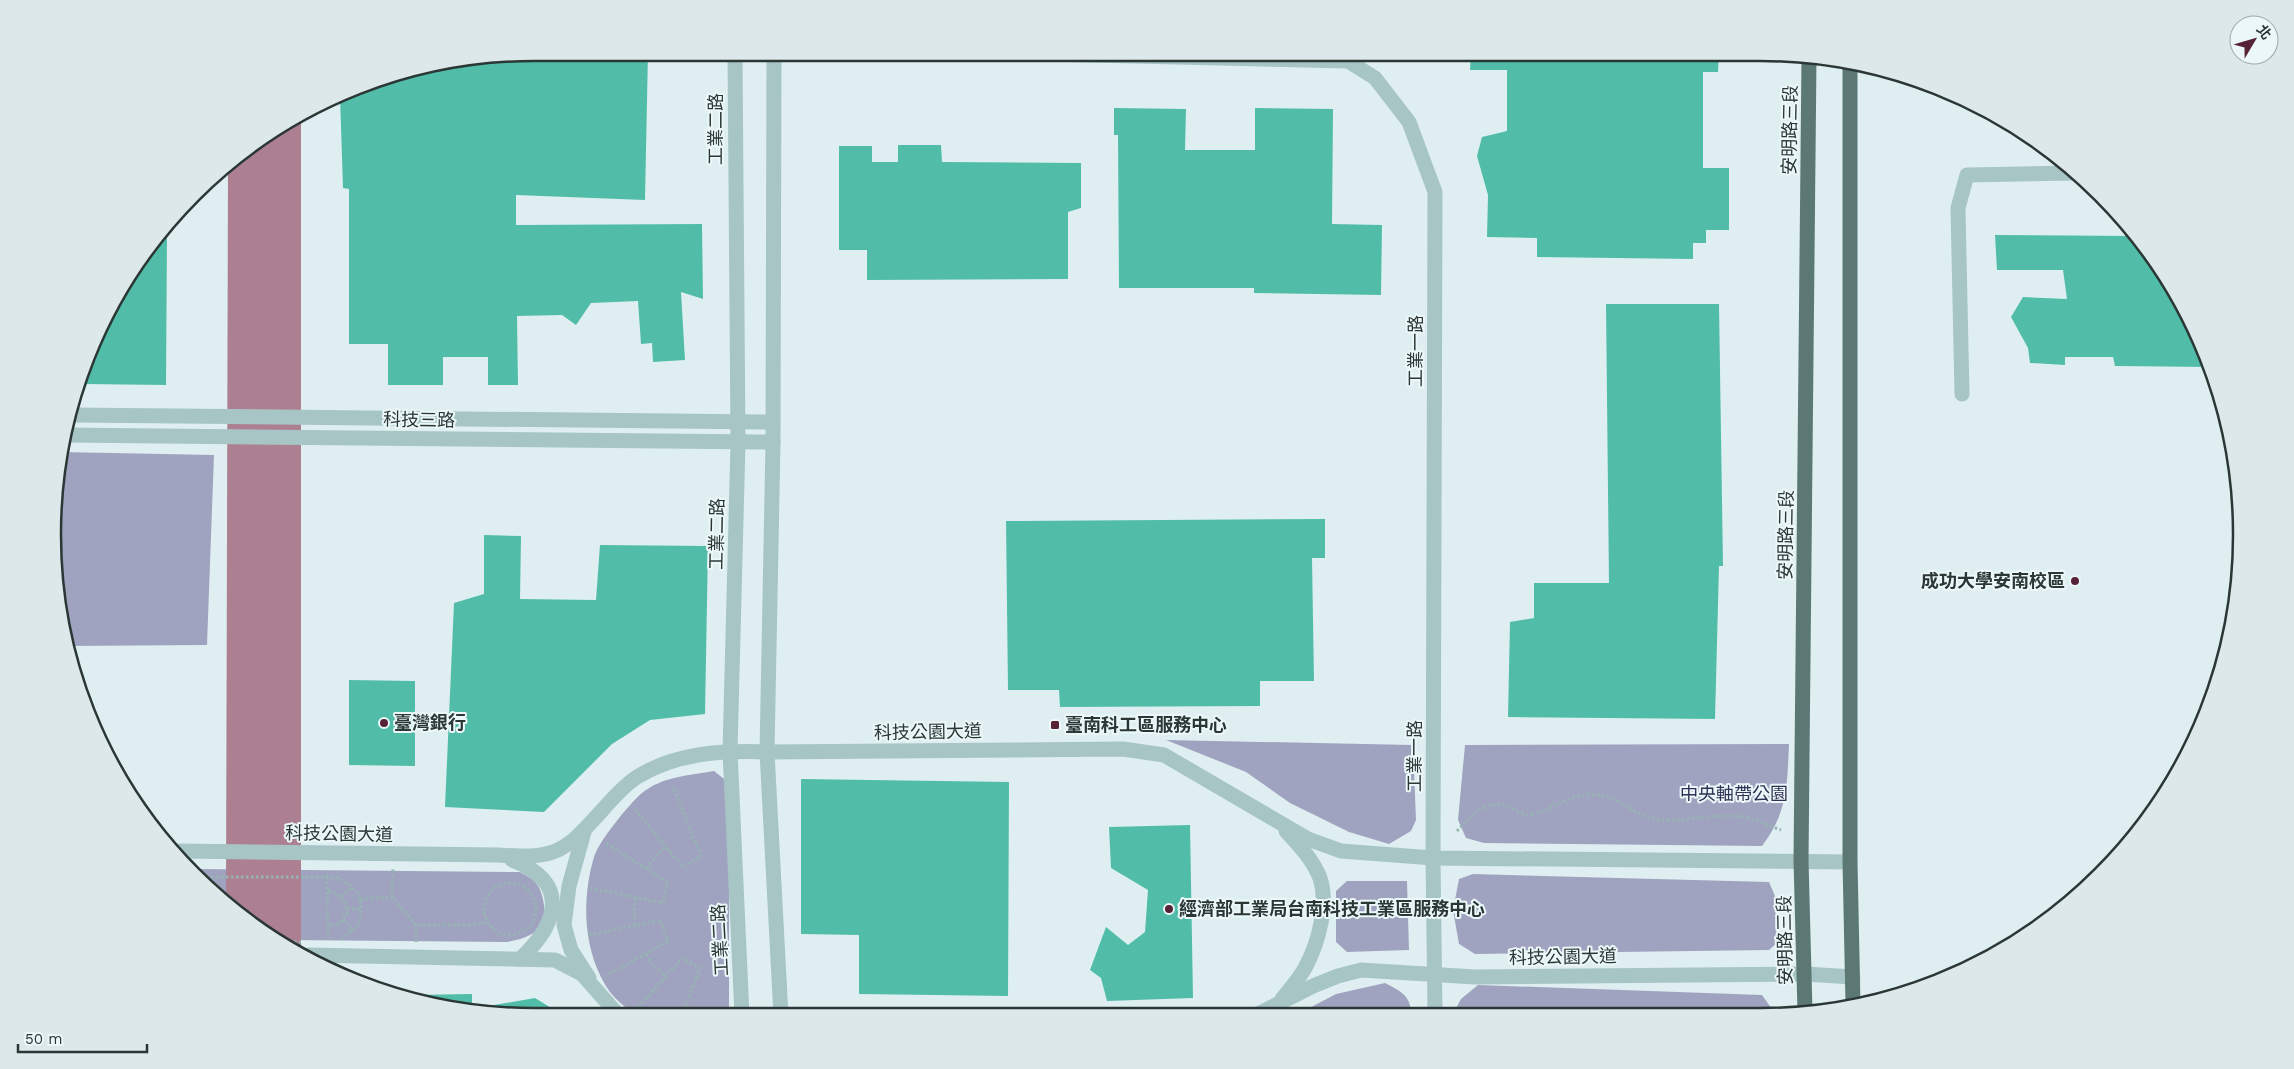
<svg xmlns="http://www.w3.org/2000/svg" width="2294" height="1069" font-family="'Work Sans','Noto Sans TC',sans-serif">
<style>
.green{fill:#a0a3bf}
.water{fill:#ac8091}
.building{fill:#51bda8}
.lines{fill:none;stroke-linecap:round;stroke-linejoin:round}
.path{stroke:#96b4b4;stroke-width:3;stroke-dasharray:2.5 2.5;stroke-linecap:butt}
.minor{stroke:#a8c5c6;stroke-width:15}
.major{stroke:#5c7875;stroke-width:15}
.poi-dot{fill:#562235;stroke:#ebf7f9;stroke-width:2}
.labels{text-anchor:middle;stroke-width:4;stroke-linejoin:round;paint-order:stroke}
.street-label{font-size:18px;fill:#2a3735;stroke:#ebf7f9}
.poi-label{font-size:18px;font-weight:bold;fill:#2a3735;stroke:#ebf7f9;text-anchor:start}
.park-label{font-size:18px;fill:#2f3254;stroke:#ebf7f9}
.rim{fill:none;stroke:#2a3735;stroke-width:2.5}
</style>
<rect width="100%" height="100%" fill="#dfeff1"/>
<g class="green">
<polygon points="61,452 214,455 207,645 68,646 57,598"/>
<polygon points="1166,740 1413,745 1416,820 1411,831 1389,844 1349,832 1290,803 1246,772"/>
<path d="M1789 744C1787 786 1788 811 1762 846L1484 843 1466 838 1458 820 1465 745Z"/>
<path d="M714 771 724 779 729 795V1016H635C627 1008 617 1001 610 992 583 954 581 900 594 857 599 841 629 804 642 793 661 777 690 775 714 771Z"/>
<path d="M194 869 520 872C525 875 532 878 536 883 541 889 543 898 544 905 548 931 528 939 506 942L286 940 217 897Z"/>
<polygon points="1473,874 1769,882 1775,896 1777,943 1769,950 1475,954 1459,944 1453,910 1459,879"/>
<polygon points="1347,881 1407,881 1409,950 1347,952 1336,942 1336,891"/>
<path d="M1385 983C1400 991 1411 995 1411 1014H1298L1336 994Z"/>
<polygon points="1478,985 1762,995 1774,1012 1453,1014 1461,999"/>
</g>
<polygon class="water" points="301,113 301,950 226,903 228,164"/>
<g class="building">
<polygon points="534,52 648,52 645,200 516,195 516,225 702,224 703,299 681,292 685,360 653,362 652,343 641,344 638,301 591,303 576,325 562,315 517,316 518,385 488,385 488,357 443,357 443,385 388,385 388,344 349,344 349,189 343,188 340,96 379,78"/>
<polygon points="1471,52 1719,52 1718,72 1703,72 1703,168 1729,168 1729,230 1706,230 1706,243 1693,243 1693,259 1537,257 1537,238 1487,237 1488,195 1477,156 1482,137 1507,131 1507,70 1470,70"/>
<polygon points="1114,108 1186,109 1185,150 1255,150 1255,108 1333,109 1332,224 1382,225 1381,295 1254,293 1254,288 1119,288 1118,135 1114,135"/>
<polygon points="898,145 941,145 942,162 1081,163 1081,208 1068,212 1068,279 867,280 867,250 839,250 839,146 872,146 872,162 898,162"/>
<polygon points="167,233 166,385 83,384 117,293"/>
<polygon points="1995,235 2135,236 2160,266 2163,286 2170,286 2205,350 2210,367 2115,366 2113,357 2065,357 2065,365 2030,363 2028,348 2011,317 2023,297 2067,299 2063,270 1997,270"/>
<polygon points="1606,304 1719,304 1723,566 1719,566 1715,719 1508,717 1510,622 1534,618 1534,583 1609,583"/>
<polygon points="1325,519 1325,558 1312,558 1314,681 1260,681 1260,706 1060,707 1059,690 1008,690 1006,521"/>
<polygon points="484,535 521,536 520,599 596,600 600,545 708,546 705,714 650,720 612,744 544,812 445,807 454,603 484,594"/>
<polygon points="349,680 415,681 415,766 349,765"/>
<polygon points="801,779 1009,782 1008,996 859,994 859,935 801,934"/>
<polygon points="1190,825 1193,998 1107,1001 1101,978 1090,970 1106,927 1128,945 1145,932 1148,890 1111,868 1109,827"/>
<polygon points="472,994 472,1010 440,1007 412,999 412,995"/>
<polygon points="535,998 564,1016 534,1016 483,1011 483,1007"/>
</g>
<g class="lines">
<g class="path">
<polyline points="635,810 683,867 701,856 673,786"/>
<path d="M1457 831C1471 817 1487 797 1508 807 1516 811 1524 816 1533 814 1559 808 1568 792 1598 795 1621 798 1638 818 1661 820 1687 821 1712 814 1737 816 1753 818 1767 825 1781 830"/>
<polyline points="647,869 658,853 666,847"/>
<path d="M201 877H335C360 887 364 900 359 925L341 939"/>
<polyline points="327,877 328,939"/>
<circle cx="510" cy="909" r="26"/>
<polyline points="590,888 663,903 667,882 605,843"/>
<path d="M328 891C339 893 345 901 347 912L340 923 328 926"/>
<polyline points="341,897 352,887"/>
<polyline points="392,897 393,868"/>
<polyline points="361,899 392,897 416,925 472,925 487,922"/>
<polyline points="347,909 362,909"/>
<polyline points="343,920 353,931"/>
<polyline points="635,925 634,911 636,897"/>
<polyline points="589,935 660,920 668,941 606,976"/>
<polyline points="289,942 301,942"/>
<polyline points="416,942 416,925"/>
<polyline points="646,954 653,965 666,977"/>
<polyline points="635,1011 682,958 700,968 682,1016"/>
</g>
<g class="minor">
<polyline points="735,53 738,443 730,751 742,1016"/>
<polyline points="774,53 773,442 767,752 781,1016"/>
<polyline points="1007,53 1348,61 1375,78 1409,122 1435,192 1433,858 1435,1014"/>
<polyline points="1962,394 1958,208 1967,175 2075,173"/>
<polyline points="71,415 773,422"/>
<polyline points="64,435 773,442"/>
<polyline points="584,832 569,886 564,925 571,950 589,978"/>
<path d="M179 851 499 855C560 860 567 849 606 806 615 796 626 784 637 777 675 753 723 750 767 752L1123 749 1164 755 1308 839 1341 851 1433 858 1850 862"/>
<path d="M512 860C570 882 559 923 520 959"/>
<polyline points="309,955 555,960 582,974 619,1016"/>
<path d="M1282 999C1290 989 1299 979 1305 968 1318 944 1329 905 1320 878 1313 860 1299 845 1286 831"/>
<polyline points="1258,1014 1313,986 1338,976 1361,970 1475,977 1805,974 1853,977"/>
</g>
<g class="major">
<polyline points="1850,61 1850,862 1853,1004"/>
<polyline points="1805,1012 1801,860 1809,57"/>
</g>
</g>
<g class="poi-dot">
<circle cx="2075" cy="581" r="5"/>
<circle cx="384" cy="723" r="5"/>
<rect x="1050" y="720" width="10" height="10" rx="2.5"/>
<circle cx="1169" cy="909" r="5"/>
</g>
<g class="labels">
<g class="street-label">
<text transform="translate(716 129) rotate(-90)" y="6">工業二路</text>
<text transform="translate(1790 130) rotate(-89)" y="6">安明路三段</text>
<text transform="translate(1416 351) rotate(-90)" y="6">工業一路</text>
<text transform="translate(419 420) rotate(1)" y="6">科技三路</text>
<text transform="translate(717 534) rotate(-89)" y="6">工業二路</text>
<text transform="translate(1786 535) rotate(-89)" y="6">安明路三段</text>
<text transform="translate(928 732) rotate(-1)" y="6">科技公園大道</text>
<text transform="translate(1415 756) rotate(-90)" y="6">工業一路</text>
<text transform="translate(339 834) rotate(1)" y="6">科技公園大道</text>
<text transform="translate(720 940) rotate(-93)" y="6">工業二路</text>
<text transform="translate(1785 940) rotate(-91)" y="6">安明路三段</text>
<text transform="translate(1563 957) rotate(-1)" y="6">科技公園大道</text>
</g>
<g class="poi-label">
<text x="2065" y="587" text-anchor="end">成功大學安南校區</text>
<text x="394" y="729">臺灣銀行</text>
<text x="1065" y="731">臺南科工區服務中心</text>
<text x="1179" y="915">經濟部工業局台南科技工業區服務中心</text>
</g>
<g class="park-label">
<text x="1734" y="800">中央軸帶公園</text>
</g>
</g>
<path d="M0 0H2294V1069H0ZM534 61H1760A473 473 0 0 1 2233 534V535A473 473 0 0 1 1760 1008H534A473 473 0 0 1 61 535V534A473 473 0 0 1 534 61Z" fill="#dce8e9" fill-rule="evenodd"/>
<path class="rim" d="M534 61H1760A473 473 0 0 1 2233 534V535A473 473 0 0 1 1760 1008H534A473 473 0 0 1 61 535V534A473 473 0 0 1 534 61Z"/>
<g transform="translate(2254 40) rotate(52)"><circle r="24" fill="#ebf7f9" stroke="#9eaaab"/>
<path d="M0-4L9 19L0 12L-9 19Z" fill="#562235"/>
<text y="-8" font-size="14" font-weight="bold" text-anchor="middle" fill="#2a3735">北</text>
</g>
<path d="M18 1044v8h129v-8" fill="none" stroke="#2a3735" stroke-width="2.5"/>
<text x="25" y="1044" font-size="15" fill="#2a3735" stroke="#ebf7f9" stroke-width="4" paint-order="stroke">50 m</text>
</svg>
